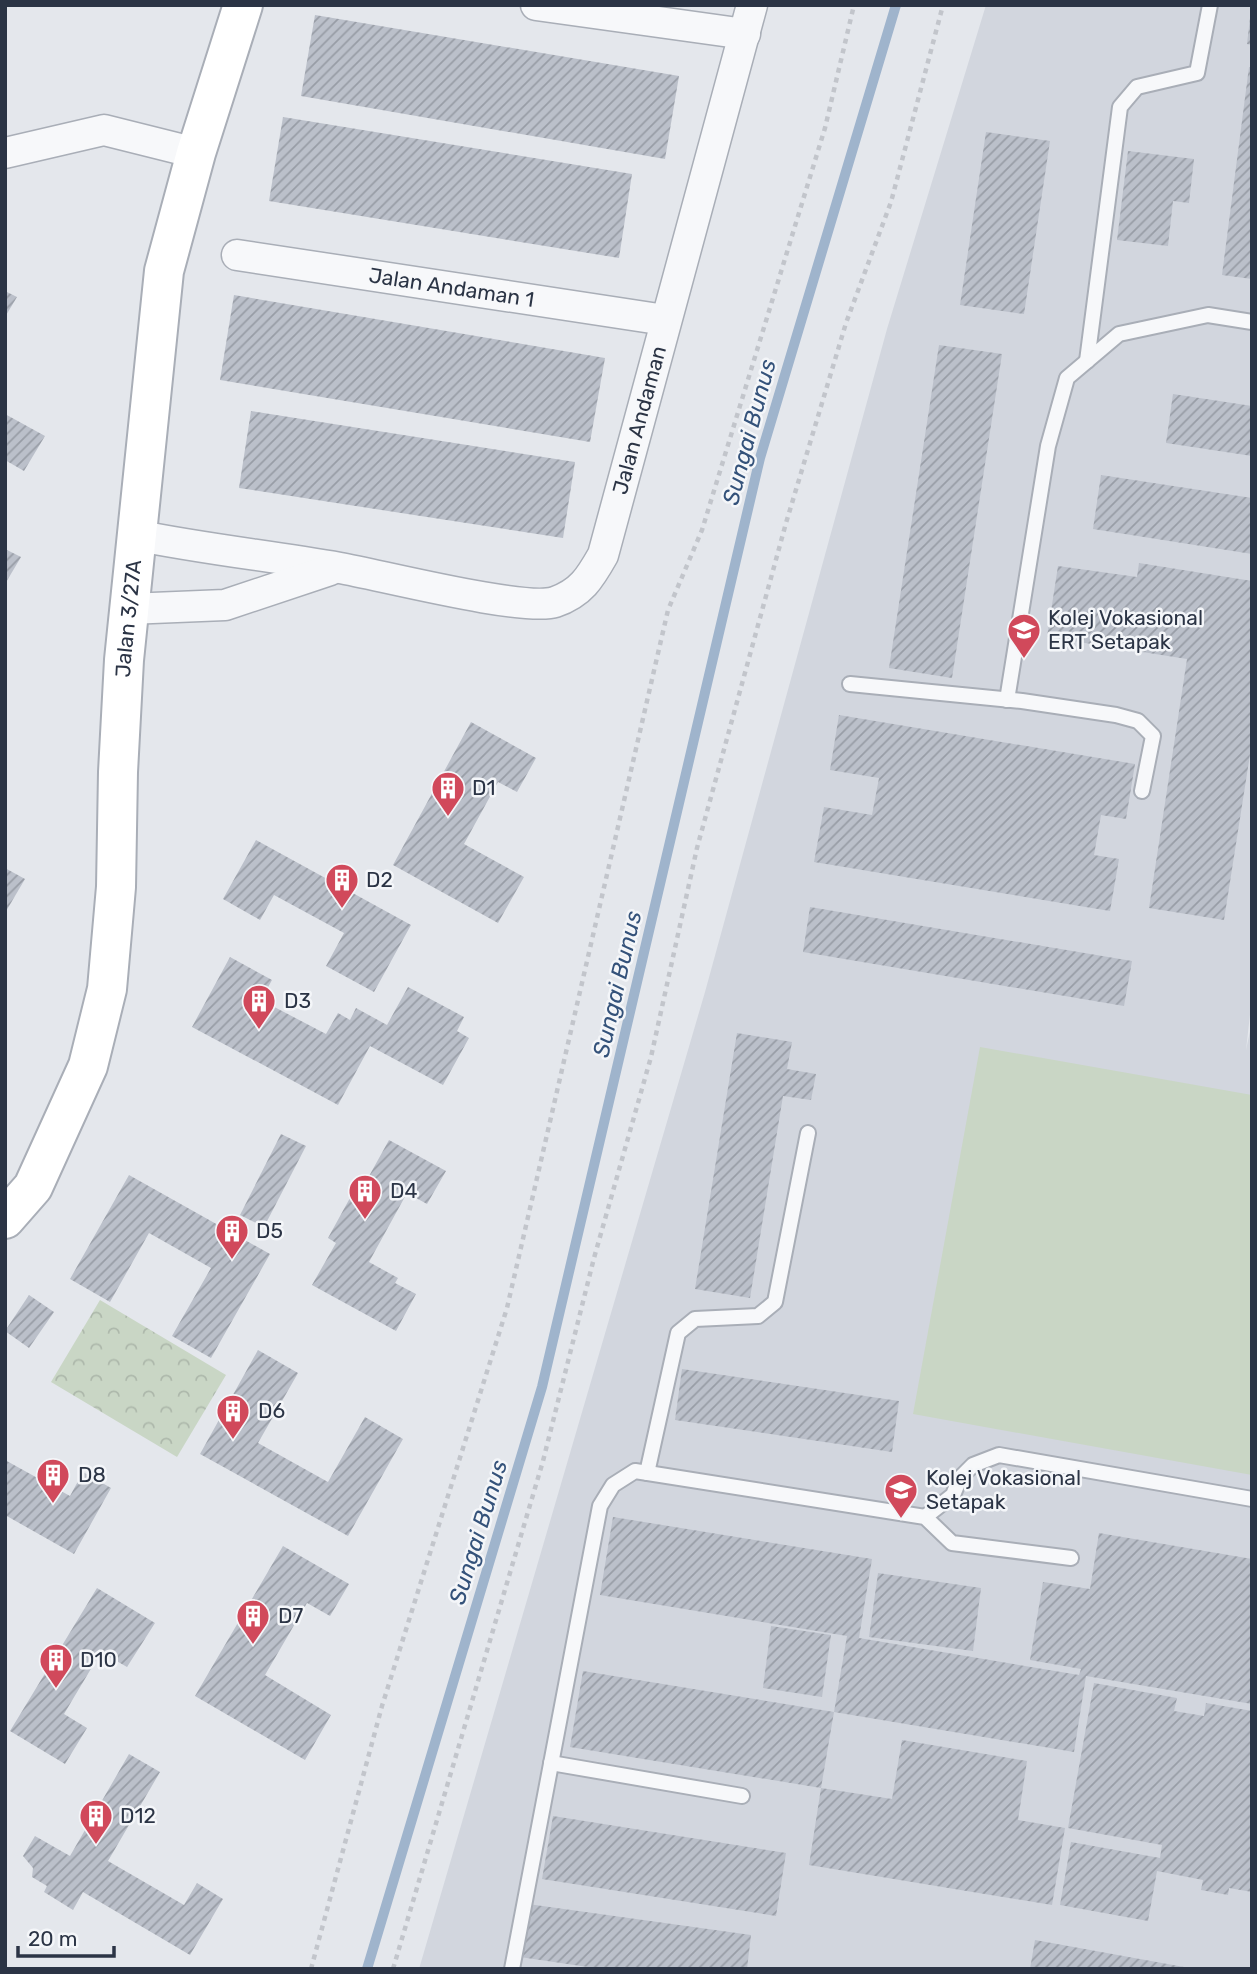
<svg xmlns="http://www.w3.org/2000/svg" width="1257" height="1974" font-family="Rubik,sans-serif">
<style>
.built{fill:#d2d6de}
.forest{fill:url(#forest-crowns)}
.pitch{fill:#c9d6c5}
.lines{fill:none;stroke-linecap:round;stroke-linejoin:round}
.stream{stroke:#9fb4cc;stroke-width:10}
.building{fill:url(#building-hatch)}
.lane-casing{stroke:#a9aeb7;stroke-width:18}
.street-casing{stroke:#a9aeb7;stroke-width:33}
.secondary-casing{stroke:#a9aeb7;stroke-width:42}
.path{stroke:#c2c5cb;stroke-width:4.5;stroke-dasharray:5 5;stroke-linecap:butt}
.lane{stroke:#f7f8fa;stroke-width:14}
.street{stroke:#f7f8fa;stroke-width:30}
.secondary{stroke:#fff;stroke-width:38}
.labels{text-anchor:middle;stroke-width:5;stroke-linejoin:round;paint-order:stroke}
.street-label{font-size:21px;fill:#2b3445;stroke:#f4f6f9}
.poi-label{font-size:21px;fill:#2b3445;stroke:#f4f6f9;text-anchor:start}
.water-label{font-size:23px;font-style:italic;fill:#34527a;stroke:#f4f6f9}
</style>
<defs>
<pattern id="forest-crowns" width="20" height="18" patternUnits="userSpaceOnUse" patternTransform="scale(1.75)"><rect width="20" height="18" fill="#c9d6c5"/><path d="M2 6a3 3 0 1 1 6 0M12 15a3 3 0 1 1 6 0" fill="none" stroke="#adb8ab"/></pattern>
<pattern id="building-hatch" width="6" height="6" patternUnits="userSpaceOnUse" patternTransform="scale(1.75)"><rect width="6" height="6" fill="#bbc0ca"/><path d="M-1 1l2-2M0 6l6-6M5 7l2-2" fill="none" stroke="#989da6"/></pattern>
</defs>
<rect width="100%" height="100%" fill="#e4e7ec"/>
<polygon class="built" points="986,5 1252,5 1252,997 1246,1050 1252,1022 1252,1969 419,1969 705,992 887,329"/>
<polygon class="forest" points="100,1300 226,1375 177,1457 51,1382"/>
<polygon class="pitch" points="980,1047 1252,1095 1252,1475 913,1414"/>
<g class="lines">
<polyline class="stream" points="367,1969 542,1387 760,458 896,5"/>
</g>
<g class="building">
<polygon points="315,15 679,76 665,159 301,96"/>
<polygon points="1250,18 1252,18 1252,45 1247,44"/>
<polygon points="1249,67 1252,67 1252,279 1222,275"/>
<polygon points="283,117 632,174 619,258 269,201"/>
<polygon points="986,132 1050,141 1024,314 960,305"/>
<polygon points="1128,151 1194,159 1189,203 1173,201 1168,246 1117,240"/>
<polygon points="5,291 17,297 5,317"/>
<polygon points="234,295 605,358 590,442 220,380"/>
<polygon points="939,345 1002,354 952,678 889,668"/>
<polygon points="1173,394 1252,406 1252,456 1166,443"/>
<polygon points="251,411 575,462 563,538 239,488"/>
<polygon points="5,414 45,436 24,471 5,460"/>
<polygon points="1101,475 1252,498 1252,554 1093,529"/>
<polygon points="5,549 21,557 5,584"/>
<polygon points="1139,563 1252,581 1252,742 1224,920 1149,908 1187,659 1047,637 1058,566 1137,577"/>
<polygon points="839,715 1135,764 1126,819 1101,815 1094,855 1119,859 1110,911 814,862 824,807 872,815 879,778 830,770"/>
<polygon points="471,722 536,758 517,792 498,782 464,844 524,877 498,923 393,865"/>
<polygon points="256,840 411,925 374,992 326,966 344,933 274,895 260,920 223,899"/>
<polygon points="5,868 25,879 5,913"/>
<polygon points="810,907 1132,961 1124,1006 803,952"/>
<polygon points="230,957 272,980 261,1000 326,1034 338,1013 350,1020 356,1008 387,1025 408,987 464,1017 457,1031 469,1038 443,1085 370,1046 338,1105 192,1027"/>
<polygon points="737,1033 792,1042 787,1069 816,1074 811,1100 783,1096 750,1298 695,1289"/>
<polygon points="281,1134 306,1146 264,1227 240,1215"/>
<polygon points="389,1140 446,1171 427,1204 407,1193 369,1262 398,1278 395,1283 416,1294 396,1331 312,1285 336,1243 328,1238 356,1187 363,1187"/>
<polygon points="129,1175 270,1254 211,1358 172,1336 211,1268 149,1233 110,1302 70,1279"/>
<polygon points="29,1295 54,1312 29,1348 5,1331"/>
<polygon points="258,1350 298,1373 258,1443 328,1482 365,1417 403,1439 348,1536 200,1454"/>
<polygon points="682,1369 899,1401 892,1452 675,1420"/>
<polygon points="5,1460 70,1496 83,1472 111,1488 74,1554 5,1515"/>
<polygon points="613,1517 872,1559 859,1638 1079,1675 1081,1669 1030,1660 1043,1582 1090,1589 1099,1533 1252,1559 1252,1704 1086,1676 1074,1752 834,1712 847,1636 600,1595"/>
<polygon points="283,1546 349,1584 330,1616 307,1603 265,1675 331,1715 305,1760 195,1696"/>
<polygon points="878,1573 981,1588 973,1651 869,1637"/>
<polygon points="97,1588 155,1623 127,1667 101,1652 64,1714 87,1728 65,1764 10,1731"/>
<polygon points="771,1626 831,1635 822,1697 763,1688"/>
<polygon points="583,1671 834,1712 821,1788 570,1747"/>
<polygon points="1094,1683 1177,1698 1174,1711 1204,1716 1206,1703 1252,1711 1252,1892 1229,1888 1228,1895 1201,1890 1203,1880 1157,1871 1148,1921 1060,1905 1071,1842 1160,1858 1162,1845 1068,1828"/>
<polygon points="902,1740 1027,1761 1018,1820 1065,1828 1052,1905 809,1865 821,1788 892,1799"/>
<polygon points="129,1754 160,1772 108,1861 184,1905 197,1883 223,1899 190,1955 83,1892 73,1910 44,1892 47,1886 32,1877 33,1868 23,1856 35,1836 70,1856"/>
<polygon points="553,1816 786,1853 776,1916 542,1879"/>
<polygon points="528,1904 751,1935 747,1969 601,1969 520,1957"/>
<polygon points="1035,1940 1184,1967 1184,1969 1030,1969"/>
</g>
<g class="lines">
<defs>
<g id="lane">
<polyline points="1087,361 1120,107 1137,87 1197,73 1210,5"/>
<polyline points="850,684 1022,701 1116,715 1138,721 1153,736 1142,791"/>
<polyline points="1007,700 1048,446 1067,378 1119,334 1208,315 1252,322"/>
<polyline points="647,1473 678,1333 695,1319 758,1316 775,1302 808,1133"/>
<polyline points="925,1517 953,1495 960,1478 973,1465 999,1455 1252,1499"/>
<polyline points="551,1763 742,1796"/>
<polyline points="512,1969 600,1506 613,1485 635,1471 925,1517 952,1543 1071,1558"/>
</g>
<g id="street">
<polyline points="536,5 745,34"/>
<polyline points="5,153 104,130 196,153"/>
<path id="s1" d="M237 255 665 320"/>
<path id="s2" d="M135 535C203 549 272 556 340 568 380 575 524 612 555 602 581 593 590 578 603 555L752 5"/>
<polyline points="128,609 225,605 330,570"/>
</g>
<g id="secondary">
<path id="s3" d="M5 1219 33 1187 88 1066 107 989 116 887 118 772 124 660 164 271 196 153 243 5"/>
</g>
</defs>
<use href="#lane" class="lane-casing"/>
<use href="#street" class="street-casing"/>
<use href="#secondary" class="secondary-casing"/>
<g class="path">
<polyline points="311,1969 382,1706 507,1308 668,610 702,530 825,128 854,5"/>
<polyline points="393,1969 543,1461 594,1258 651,1057 697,848 786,523 846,323 891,202 943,5"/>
</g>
<use href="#lane" class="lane"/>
<use href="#street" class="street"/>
<use href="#secondary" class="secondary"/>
</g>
<defs>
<symbol id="university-pin" viewBox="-11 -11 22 30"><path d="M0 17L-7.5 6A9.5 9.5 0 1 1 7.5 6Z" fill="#d1495b" stroke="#f4f6f9"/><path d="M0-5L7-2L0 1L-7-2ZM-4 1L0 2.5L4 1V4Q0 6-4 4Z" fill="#fff"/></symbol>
<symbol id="building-pin" viewBox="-11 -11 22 30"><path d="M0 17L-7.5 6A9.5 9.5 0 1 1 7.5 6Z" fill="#d1495b" stroke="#f4f6f9"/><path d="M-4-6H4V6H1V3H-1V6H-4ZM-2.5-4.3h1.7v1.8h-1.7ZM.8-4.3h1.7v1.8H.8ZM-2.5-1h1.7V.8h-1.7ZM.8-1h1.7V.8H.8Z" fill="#fff"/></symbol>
<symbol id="school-pin" viewBox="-11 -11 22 30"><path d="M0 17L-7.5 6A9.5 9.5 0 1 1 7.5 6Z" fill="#d1495b" stroke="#f4f6f9"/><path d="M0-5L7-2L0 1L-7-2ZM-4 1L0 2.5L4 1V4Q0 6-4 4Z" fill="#fff"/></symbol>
</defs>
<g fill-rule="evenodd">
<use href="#university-pin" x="1005" y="611" width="38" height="52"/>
<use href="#building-pin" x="429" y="769" width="38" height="52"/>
<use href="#building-pin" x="323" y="861" width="38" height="52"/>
<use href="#building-pin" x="240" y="982" width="38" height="52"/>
<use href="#building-pin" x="346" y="1172" width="38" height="52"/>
<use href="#building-pin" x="213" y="1212" width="38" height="52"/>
<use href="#building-pin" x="214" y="1392" width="38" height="52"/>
<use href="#building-pin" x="34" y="1456" width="38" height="52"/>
<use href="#school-pin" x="882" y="1471" width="38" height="52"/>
<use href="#building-pin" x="234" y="1597" width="38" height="52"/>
<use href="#building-pin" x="37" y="1641" width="38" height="52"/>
<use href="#building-pin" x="77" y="1797" width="38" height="52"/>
</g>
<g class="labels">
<g class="street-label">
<text dy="7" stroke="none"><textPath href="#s1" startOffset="217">Jalan Andaman 1</textPath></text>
<text dy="7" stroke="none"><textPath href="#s2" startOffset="635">Jalan Andaman</textPath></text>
<text dy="7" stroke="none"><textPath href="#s3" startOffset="626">Jalan 3/27A</textPath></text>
</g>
<g class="poi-label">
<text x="1048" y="625">Kolej Vokasional<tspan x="1048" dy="24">ERT Setapak</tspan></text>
<text x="472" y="795">D1</text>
<text x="366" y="887">D2</text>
<text x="284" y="1008">D3</text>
<text x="390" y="1198">D4</text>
<text x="256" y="1238">D5</text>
<text x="258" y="1418">D6</text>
<text x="78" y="1482">D8</text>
<text x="926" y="1485">Kolej Vokasional<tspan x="926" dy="24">Setapak</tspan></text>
<text x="278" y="1623">D7</text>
<text x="80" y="1667">D10</text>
<text x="120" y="1823">D12</text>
</g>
<g class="water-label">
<text transform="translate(749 432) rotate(-75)" y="8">Sungai Bunus</text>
<text transform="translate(617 984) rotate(-77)" y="8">Sungai Bunus</text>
<text transform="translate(478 1532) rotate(-73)" y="8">Sungai Bunus</text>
</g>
</g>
<rect width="1257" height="1974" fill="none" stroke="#2b3445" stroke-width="14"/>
<path d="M18 1946v10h96v-10" fill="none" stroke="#2b3445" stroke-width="3.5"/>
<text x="28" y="1946" font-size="21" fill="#2b3445" stroke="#f4f6f9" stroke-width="5" paint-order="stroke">20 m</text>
</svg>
